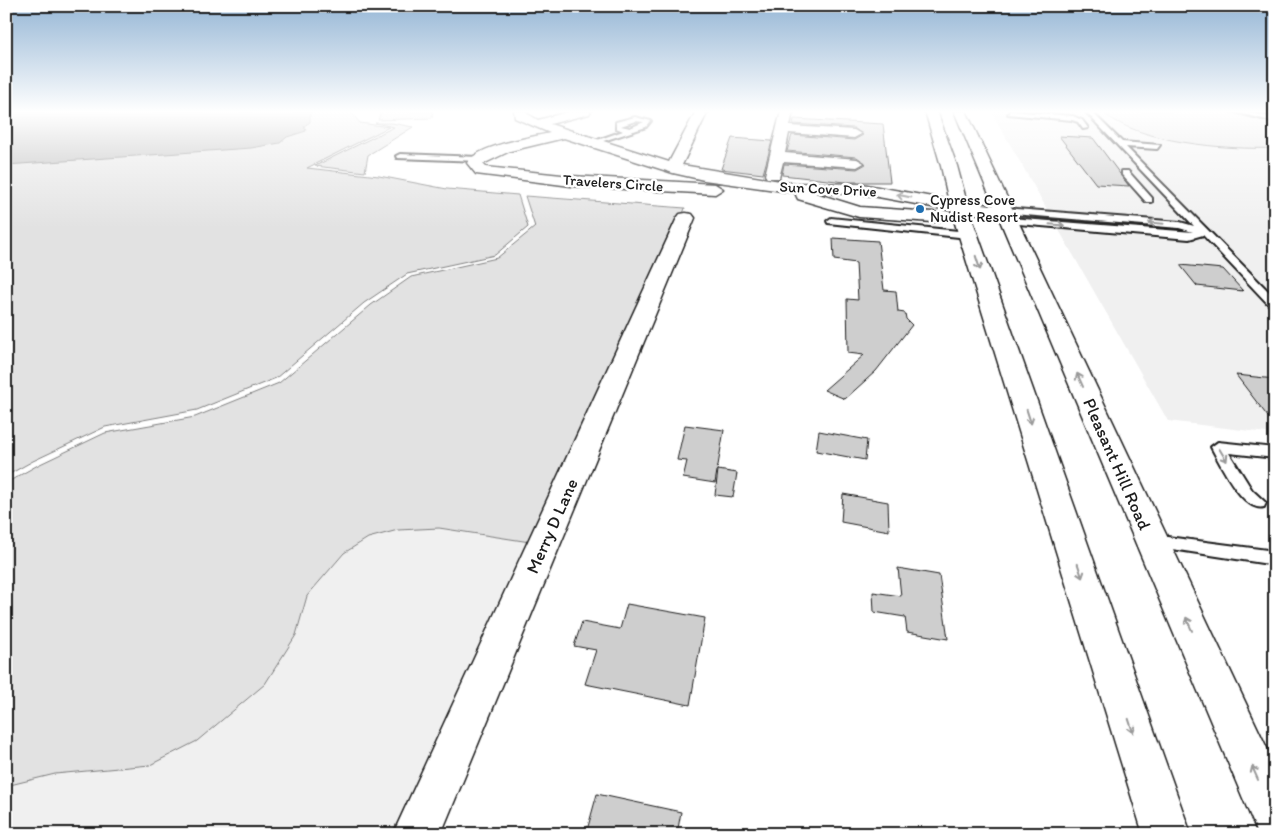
<svg xmlns="http://www.w3.org/2000/svg" width="1281" height="840" font-family="Itim,sans-serif">
<style>
.built{fill:#f0f0f0}
.green{fill:#e2e2e2;stroke:#7f7f7f}
.water{fill:#b8b8b8;stroke:#7a7a7a}
.building{fill:#cecece;stroke:#1c1c1c}
.lines{fill:none;stroke-linecap:round;stroke-linejoin:round}
.lane-casing{stroke:#1c1c1c;stroke-width:4}
.street-casing{stroke:#1c1c1c;stroke-width:3}
.primary-casing{stroke:#1c1c1c;stroke-width:3}
.lane{fill:#fff;fill-rule:evenodd}
.street{fill:#fff;fill-rule:evenodd}
.primary{fill:#fff;fill-rule:evenodd}
.oneway{stroke:#999}
.poi-dot{fill:#1f6fb2;stroke:#fff;stroke-width:2}
.labels{text-anchor:middle;stroke-width:5;stroke-linejoin:round;paint-order:stroke}
.far-street-label{font-size:15px;fill:#1c1c1c;stroke:#fff}
.far-poi-label{font-size:15px;fill:#1c1c1c;stroke:#fff;text-anchor:start}
.street-label{font-size:18px;fill:#1c1c1c;stroke:#fff}
</style>
<rect width="100%" height="100%" fill="#fff"/>
<filter id="ink" filterUnits="userSpaceOnUse"><feTurbulence type="fractalNoise" baseFrequency=".02" numOctaves="2"/><feDisplacementMap in="SourceGraphic" scale="10" xChannelSelector="R" yChannelSelector="G"/><feConvolveMatrix kernelMatrix="1 2 1 2 8 2 1 2 1" color-interpolation-filters="sRGB"/></filter>
<g filter="url(#ink)">
<g class="built">
<polygon points="991,111 1101,111 1112,121 1136,131 1193,144 1275,148 1275,434 1168,421"/>
<polygon points="439,528 530,542 397,834 6,834 6,786 55,774 296,635 307,596 344,553 368,537 398,530"/>
</g>
<g class="green">
<polygon points="285,111 350,111 360,123 389,127 307,168 379,176 447,189 518,195 528,227 495,255 407,274 364,303 276,378 197,410 105,427 33,461 6,476 6,153"/>
<polygon points="381,111 433,111 432,118 378,120"/>
<path d="M1101 111H1223L1275 124V148C1228 150 1137 143 1101 111Z"/>
<polygon points="375,123 392,123 413,127 368,155 365,172 315,166 394,127"/>
<polygon points="525,196 685,208 683,214 680,214 530,542 439,528 398,530 368,538 344,553 307,596 296,635 265,684 197,741 150,765 55,774 6,786 6,483 38,465 105,433 195,417 279,383 371,305 411,277 497,258 535,227"/>
</g>
<polygon class="water" points="6,111 310,111 310,122 304,126 306,131 287,137 280,143 251,148 6,165"/>
<g class="building">
<polygon points="794,119 883,124 890,182 846,182 782,175 784,164 857,169 866,164 857,157 787,151 792,135 854,140 863,135 854,128 793,124"/>
<polygon points="1059,136 1093,138 1129,186 1096,184"/>
<polygon points="732,138 772,141 763,174 721,169"/>
<polygon points="833,238 878,241 884,290 896,291 898,312 905,313 906,319 912,325 876,371 845,399 824,390 864,355 848,353 847,299 858,300 856,263 834,260"/>
<polygon points="1180,265 1223,269 1243,291 1197,286"/>
<polygon points="1236,375 1275,379 1275,426"/>
<polygon points="685,425 724,430 715,483 683,478 687,461 677,460"/>
<polygon points="819,431 867,440 865,460 816,451"/>
<polygon points="718,470 737,473 733,497 715,495"/>
<polygon points="843,494 888,502 889,531 841,522"/>
<polygon points="898,568 939,575 948,639 907,632 905,617 874,612 873,592 901,596"/>
<polygon points="627,604 705,618 690,705 585,684 596,650 574,646 582,622 620,629"/>
<polygon points="597,794 681,812 677,834 586,834"/>
</g>
<g class="lines">
<defs>
<g id="lane">
<polygon points="1010,111 1073,116 1082,120 1088,128 1083,129 1078,122 1072,120 1008,114"/>
<polygon points="1085,111 1091,111 1122,142 1160,145 1157,149 1126,147 1275,298 1275,308 1271,307 1203,235 1189,239 1006,223 1005,221 1009,218 1193,232 1179,228 1001,213 1001,209 1004,208 1180,222 1194,226"/>
<polygon points="1232,111 1243,111 1275,118 1275,122"/>
<path d="M635 117 651 121 646 127 597 143 592 142 623 131 616 128V122ZM635 121 644 122 630 128 621 126Z"/>
<polygon points="400,154 480,157 484,159 480,161 397,158 396,156"/>
<polygon points="1122,171 1128,171 1152,198 1152,202 1146,202 1122,175"/>
<polygon points="831,218 968,232 973,235 968,238 828,223 827,221"/>
<path d="M1218 442 1275 448V458L1229 453 1252 490 1266 503 1264 507C1243 513 1220 463 1211 447Z"/>
<polygon points="1152,535 1275,551 1275,565 1146,545 1144,541 1146,537"/>
</g>
<g id="street">
<path d="M514 111H526V113L538 120 571 111H591L589 114 550 124 669 162 696 111H708L682 165 792 183 862 184 959 202 1004 206 1010 207 1013 211 1010 215 1004 216 959 212 862 194 815 193 860 207 933 212 939 213 942 217 939 221 933 222 859 217 798 199 796 195 797 193 704 180 673 173 564 138 510 151 483 164 486 167 571 176 715 184 723 189 715 194 571 186 476 174 467 163C479 145 529 138 550 133L515 118Z"/>
<polygon points="781,111 793,111 790,126 854,130 861,134 854,138 789,133 785,153 857,159 864,163 857,167 783,162 779,178 767,178 765,175"/>
<polygon points="686,213 692,214 695,218 441,834 393,834 677,218 680,214"/>
</g>
<g id="primary">
<polygon points="925,111 937,111 957,166 968,207 1191,834 1143,834 950,207 941,166"/>
<polygon points="954,111 966,111 1275,765 1275,834 1258,834"/>
</g>
</defs>
<use href="#lane" class="lane-casing"/>
<use href="#street" class="street-casing"/>
<use href="#primary" class="primary-casing"/>
<use href="#lane" class="lane"/>
<use href="#street" class="street"/>
<use href="#primary" class="primary"/>
</g>
<defs><path id="oneway-shaft" d="M-6 0H5M1.5-3L5.5 0L1.5 3" fill="none" stroke-width="1.6" stroke-linecap="round" stroke-linejoin="round" transform="scale(1.25)"/></defs>
<g class="oneway">
<use href="#oneway-shaft" transform="translate(904 196) rotate(-169)"/>
<use href="#oneway-shaft" transform="translate(1156 223) rotate(-175)"/>
<use href="#oneway-shaft" transform="translate(1057 225) rotate(5)"/>
<use href="#oneway-shaft" transform="translate(978 263) rotate(72)"/>
<use href="#oneway-shaft" transform="translate(1080 380) rotate(-114)"/>
<use href="#oneway-shaft" transform="translate(1029 417) rotate(72)"/>
<use href="#oneway-shaft" transform="translate(1223 455) rotate(59)"/>
<use href="#oneway-shaft" transform="translate(1080 571) rotate(72)"/>
<use href="#oneway-shaft" transform="translate(1189 624) rotate(-114)"/>
<use href="#oneway-shaft" transform="translate(1131 726) rotate(72)"/>
<use href="#oneway-shaft" transform="translate(1255 773) rotate(-114)"/>
</g>
</g>
<linearGradient id="sky" x2="0" y2="1"><stop stop-color="#95b6d5"/><stop offset="0.49" stop-color="#fff"/><stop offset="1" stop-color="#fff" stop-opacity="0"/></linearGradient>
<rect width="1281" height="228" fill="url(#sky)"/>
<circle class="poi-dot" cx="920" cy="209" r="5"/>
<g class="labels">
<g class="far-street-label">
<text transform="translate(613 183) rotate(4)" y="5">Travelers Circle</text>
<text transform="translate(828 189) rotate(3)" y="5">Sun Cove Drive</text>
</g>
<g class="far-poi-label">
<text x="930" y="205">Cypress Cove<tspan x="930" dy="17">Nudist Resort</tspan></text>
</g>
<g class="street-label">
<text transform="translate(1117 464) rotate(66)" y="6">Pleasant Hill Road</text>
<text transform="translate(552 526) rotate(-66)" y="6">Merry D Lane</text>
</g>
</g>
<rect width="1281" height="840" fill="none" stroke="#fff" stroke-width="25"/>
<rect x="12" y="12" width="1256" height="815" fill="none" stroke="#1c1c1c" stroke-width="2" filter="url(#ink)"/>
</svg>
